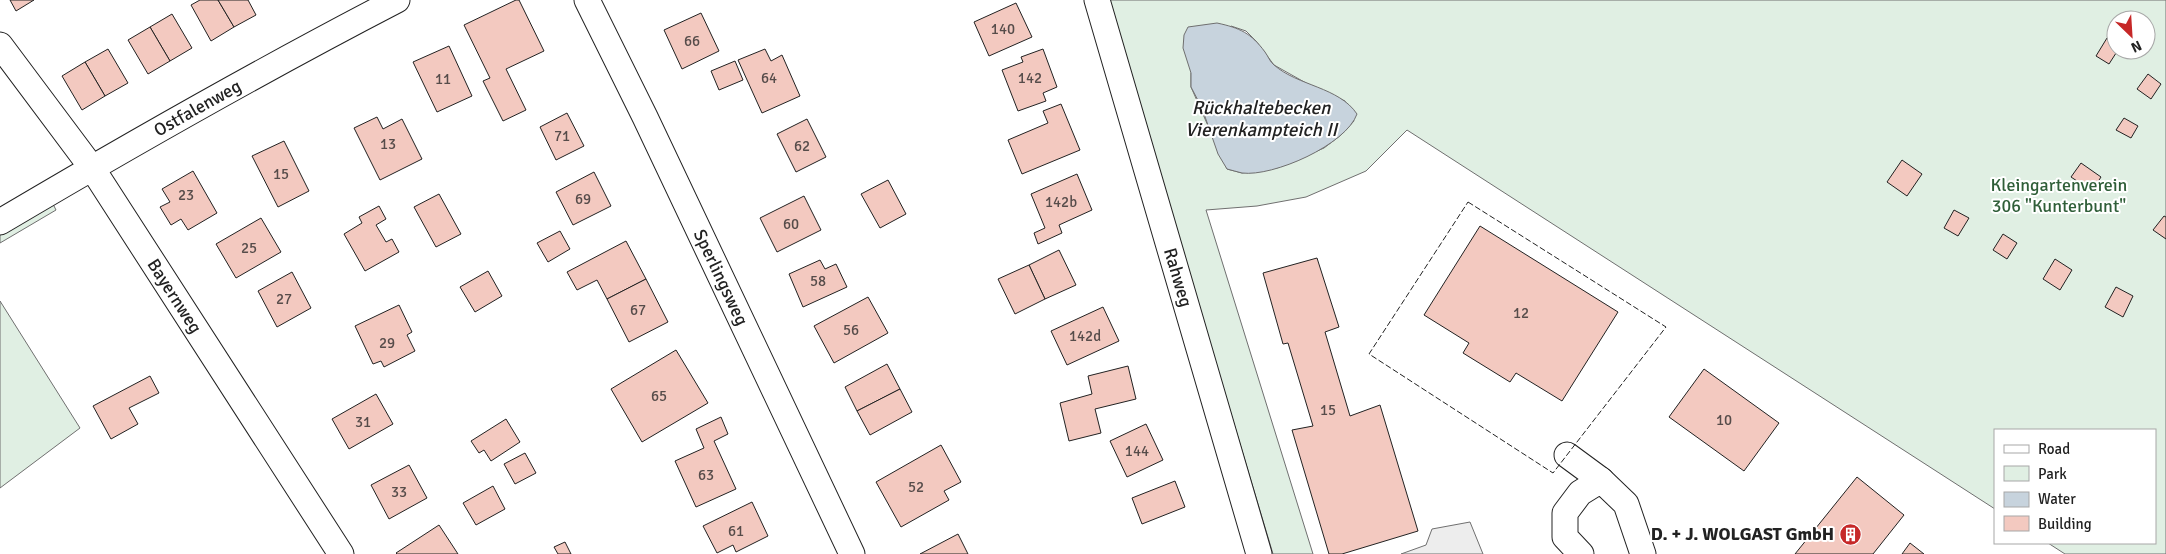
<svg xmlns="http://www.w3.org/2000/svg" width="2166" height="554" font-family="Signika,sans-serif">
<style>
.green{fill:#e0efe3;stroke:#6f6f6f;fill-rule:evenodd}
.parking{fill:#ededed;stroke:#6f6f6f}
.water{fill:#c7d3dd;stroke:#6f6f6f}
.building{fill:#f3c9c0;stroke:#222}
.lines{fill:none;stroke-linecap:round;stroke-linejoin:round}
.minor-casing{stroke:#222;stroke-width:27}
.minor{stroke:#fff;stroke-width:25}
.fence{stroke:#222;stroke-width:1;stroke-dasharray:6 2.5;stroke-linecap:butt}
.labels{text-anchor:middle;stroke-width:4;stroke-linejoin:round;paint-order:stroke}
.number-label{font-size:15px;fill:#564c4a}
.street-label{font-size:18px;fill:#222;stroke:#fff}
.park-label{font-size:18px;fill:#2f5e38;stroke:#fff}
.poi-label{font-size:18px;font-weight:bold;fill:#222;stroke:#fff;text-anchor:end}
.water-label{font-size:19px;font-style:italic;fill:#222;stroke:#fff}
</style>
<rect width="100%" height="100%" fill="#fff"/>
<g class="green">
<path d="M1107 0H2166V554H2065L2048 543H2155V430H1995V509L1407 130 1366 171 1306 197 1257 206 1206 210 1313 554H1273ZM2116 20H2146V50H2116ZM1231 26 1246 31 1256 41 1274 65 1306 83 1345 101 1354 121 1341 135 1324 148 1277 168 1242 173 1227 169 1191 87V73Z"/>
<polygon points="51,200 56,210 0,243 0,229"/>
<polygon points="0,301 80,428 0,488"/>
</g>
<polygon class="parking" points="1470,522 1483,554 1401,554 1426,545 1432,529"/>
<path class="water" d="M1217 23C1240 28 1251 33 1265 52 1268 56 1270 62 1274 65 1298 86 1339 87 1357 114 1346 145 1273 177 1242 173 1237 172 1232 170 1227 169L1218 154 1202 108 1191 87V73L1183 48 1184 35 1188 27Z"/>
<g class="building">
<polygon points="10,0 34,0 16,11"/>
<polygon points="200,0 218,0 234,27 211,41 191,5"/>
<polygon points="218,0 248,0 256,15 234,27"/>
<polygon points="516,0 519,0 544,51 506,69 526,110 503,121 483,81 490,78 464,25"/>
<polygon points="1016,3 1032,37 989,56 974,22"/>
<polygon points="701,13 719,51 682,69 664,30"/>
<polygon points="172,14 192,48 170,61 150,27"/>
<polygon points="150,27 170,61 148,74 128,40"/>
<polygon points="2107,38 2116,43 2116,50 2118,50 2109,64 2096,56"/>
<polygon points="449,46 472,96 437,112 413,62"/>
<polygon points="108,49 128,83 105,96 85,62"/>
<polygon points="765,49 771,61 782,55 800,96 762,113 738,60"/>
<polygon points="1043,49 1057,87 1043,93 1046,101 1018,111 1002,70 1023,62 1021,57"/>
<polygon points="735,61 743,80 719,90 711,71"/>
<polygon points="85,62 105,96 82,110 62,76"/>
<polygon points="2148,74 2161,84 2151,99 2137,89"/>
<polygon points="1061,104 1080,150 1022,174 1008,140 1048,123 1043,111"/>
<polygon points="567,113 584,146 556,160 540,127"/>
<polygon points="377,117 383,129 402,119 422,159 380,180 354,128"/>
<polygon points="2124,118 2138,126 2131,138 2116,130"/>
<polygon points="807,119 826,157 796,172 777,134"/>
<polygon points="284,141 309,191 278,207 252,156"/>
<polygon points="1902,160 1922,174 1907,196 1887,182"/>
<polygon points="2081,163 2101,177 2092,191 2071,177"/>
<polygon points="193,171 217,213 188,230 181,219 171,225 160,207 170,202 162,189"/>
<polygon points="594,172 611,206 573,225 556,192"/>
<polygon points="1077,174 1092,210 1059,225 1062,233 1038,244 1034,233 1045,228 1031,194"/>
<polygon points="888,180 906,214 880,228 861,194"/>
<polygon points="439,194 461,234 436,247 414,207"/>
<polygon points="804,196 821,230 777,252 760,218"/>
<polygon points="379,206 386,219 376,225 386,242 392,239 399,252 365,271 344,234 362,223 359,217"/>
<polygon points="1954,210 1969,218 1958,236 1944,228"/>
<polygon points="2164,216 2166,217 2166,239 2153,230"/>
<polygon points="261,218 281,252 236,278 216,244"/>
<polygon points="1480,226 1618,312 1562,401 1516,373 1510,382 1463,353 1469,343 1424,315"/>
<polygon points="560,231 570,249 548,262 537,243"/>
<polygon points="2003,234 2017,243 2007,259 1993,250"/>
<polygon points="626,241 646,279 607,299 597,280 577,290 567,272"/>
<polygon points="1059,250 1076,285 1045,299 1029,265"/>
<polygon points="1317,258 1339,327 1325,332 1350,416 1380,405 1418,531 1342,554 1329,554 1292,430 1313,426 1288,343 1283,344 1263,273"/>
<polygon points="2055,259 2072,270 2060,290 2043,279"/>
<polygon points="820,260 825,269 836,264 847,287 803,307 789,274"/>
<polygon points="1029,265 1045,299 1015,314 998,279"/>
<polygon points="488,271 502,296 475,312 460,287"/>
<polygon points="292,272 311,308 277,327 258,291"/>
<polygon points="646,279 668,322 629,342 607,299"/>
<polygon points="2116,287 2133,296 2123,317 2105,307"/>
<polygon points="868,297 888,333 834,363 814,326"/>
<polygon points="399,305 412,332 407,335 415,351 384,367 381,361 373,364 355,326"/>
<polygon points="1103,307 1119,341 1067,365 1051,331"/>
<polygon points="676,350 708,403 642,442 611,389"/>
<polygon points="887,364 900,389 857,411 845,387"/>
<polygon points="1128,366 1136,399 1095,409 1101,433 1069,441 1060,403 1092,394 1088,376"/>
<polygon points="1704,369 1779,423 1744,471 1669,417"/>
<polygon points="150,376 159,393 129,408 138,424 111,439 93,406"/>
<polygon points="900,389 912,412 870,435 857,411"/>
<polygon points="376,394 393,424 349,449 332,419"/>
<polygon points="721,417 728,434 714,441 736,489 696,507 675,461 704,448 696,429"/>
<polygon points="506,419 520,442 491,461 484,450 479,453 471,441"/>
<polygon points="1146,424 1163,460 1127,477 1110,441"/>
<polygon points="941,445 961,482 944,491 949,500 901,527 876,482"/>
<polygon points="525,453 536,473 515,484 504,464"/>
<polygon points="409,465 427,498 389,519 371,485"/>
<polygon points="1857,477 1904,515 1873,554 1795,554"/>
<polygon points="1175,481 1185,507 1142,524 1132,498"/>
<polygon points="493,486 505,509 476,525 463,503"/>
<polygon points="752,502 768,536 736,552 733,545 717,553 703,526"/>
<polygon points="439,525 458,554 397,554 396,553"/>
<polygon points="958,534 968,554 920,554"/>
<polygon points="565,542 571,554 558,554 554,547"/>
<polygon points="1910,543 1924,554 1902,554"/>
</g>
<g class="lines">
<defs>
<g id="minor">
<path id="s1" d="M587 0 645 117 852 554"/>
<path id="s2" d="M1097 0 1259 554"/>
<path id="s3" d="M0 45 92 168 341 554"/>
<path id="s4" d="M0 222C130 145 262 70 397 0"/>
<polyline points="1567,455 1601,480"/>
<polyline points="1581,554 1565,537 1565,513 1580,493 1601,480 1626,504 1643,554"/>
</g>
</defs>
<use href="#minor" class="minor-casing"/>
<use href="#minor" class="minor"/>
<polygon class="fence" points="1468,202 1666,327 1553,473 1369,354"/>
</g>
<defs>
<symbol id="building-disc" viewBox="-11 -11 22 22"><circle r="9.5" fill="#c62828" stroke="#fff"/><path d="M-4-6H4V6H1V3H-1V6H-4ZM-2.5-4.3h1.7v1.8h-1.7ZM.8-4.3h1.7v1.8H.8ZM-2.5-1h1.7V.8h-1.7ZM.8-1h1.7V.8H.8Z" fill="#fff"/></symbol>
</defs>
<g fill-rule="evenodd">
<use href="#building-disc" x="1838" y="522" width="25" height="25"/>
</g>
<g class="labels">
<g class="number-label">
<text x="1003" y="34">140</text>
<text x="692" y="46">66</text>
<text x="769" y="83">64</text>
<text x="1030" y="83">142</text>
<text x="443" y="84">11</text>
<text x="562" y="141">71</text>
<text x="388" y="149">13</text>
<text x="802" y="151">62</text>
<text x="281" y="179">15</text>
<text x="186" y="200">23</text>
<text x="583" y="204">69</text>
<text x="1061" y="207">142b</text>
<text x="791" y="229">60</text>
<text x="249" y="253">25</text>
<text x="818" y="286">58</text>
<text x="284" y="304">27</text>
<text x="638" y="315">67</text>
<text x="1521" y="318">12</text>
<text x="851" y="335">56</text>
<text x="1085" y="341">142d</text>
<text x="387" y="348">29</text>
<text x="659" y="401">65</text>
<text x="1328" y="415">15</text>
<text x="1724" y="425">10</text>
<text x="363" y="427">31</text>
<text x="1137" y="456">144</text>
<text x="706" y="480">63</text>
<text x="916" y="492">52</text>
<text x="399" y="497">33</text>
<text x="736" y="536">61</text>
</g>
<g class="street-label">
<text dy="6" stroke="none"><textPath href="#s4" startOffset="228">Ostfalenweg</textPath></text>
<text dy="6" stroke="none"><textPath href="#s1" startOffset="308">Sperlingsweg</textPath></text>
<text dy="6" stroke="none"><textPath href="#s2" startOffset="289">Rahweg</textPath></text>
<text dy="6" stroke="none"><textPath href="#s3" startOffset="306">Bayernweg</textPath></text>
</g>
<g class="park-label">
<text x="2059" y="191">Kleingartenverein<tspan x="2059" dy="21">306 "Kunterbunt"</tspan></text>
</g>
<g class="poi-label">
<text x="1834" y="540">D. + J. WOLGAST GmbH</text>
</g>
<g class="water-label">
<text x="1261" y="114">Rückhaltebecken<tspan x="1261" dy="22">Vierenkampteich II</tspan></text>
</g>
</g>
<rect x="1994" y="429" width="162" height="115" fill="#ffffff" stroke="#a7a7a7"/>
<rect x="2004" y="445" width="25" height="8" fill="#ffffff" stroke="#a7a7a7"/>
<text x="2038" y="454" font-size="15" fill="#222222">Road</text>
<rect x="2004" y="466" width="25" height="15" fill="#e0efe3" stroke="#a7a7a7"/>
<text x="2038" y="479" font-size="15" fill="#222222">Park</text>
<rect x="2004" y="492" width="25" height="15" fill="#c7d3dd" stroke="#a7a7a7"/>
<text x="2038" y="504" font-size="15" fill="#222222">Water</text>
<rect x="2004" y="516" width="25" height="15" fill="#f3c9c0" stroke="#a7a7a7"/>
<text x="2038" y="529" font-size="15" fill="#222222">Building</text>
<g transform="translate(2131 35) rotate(155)"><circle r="24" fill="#ffffff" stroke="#a7a7a7"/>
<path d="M0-4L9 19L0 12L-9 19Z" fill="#c62828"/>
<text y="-8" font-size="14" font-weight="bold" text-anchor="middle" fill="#222222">N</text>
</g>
</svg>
